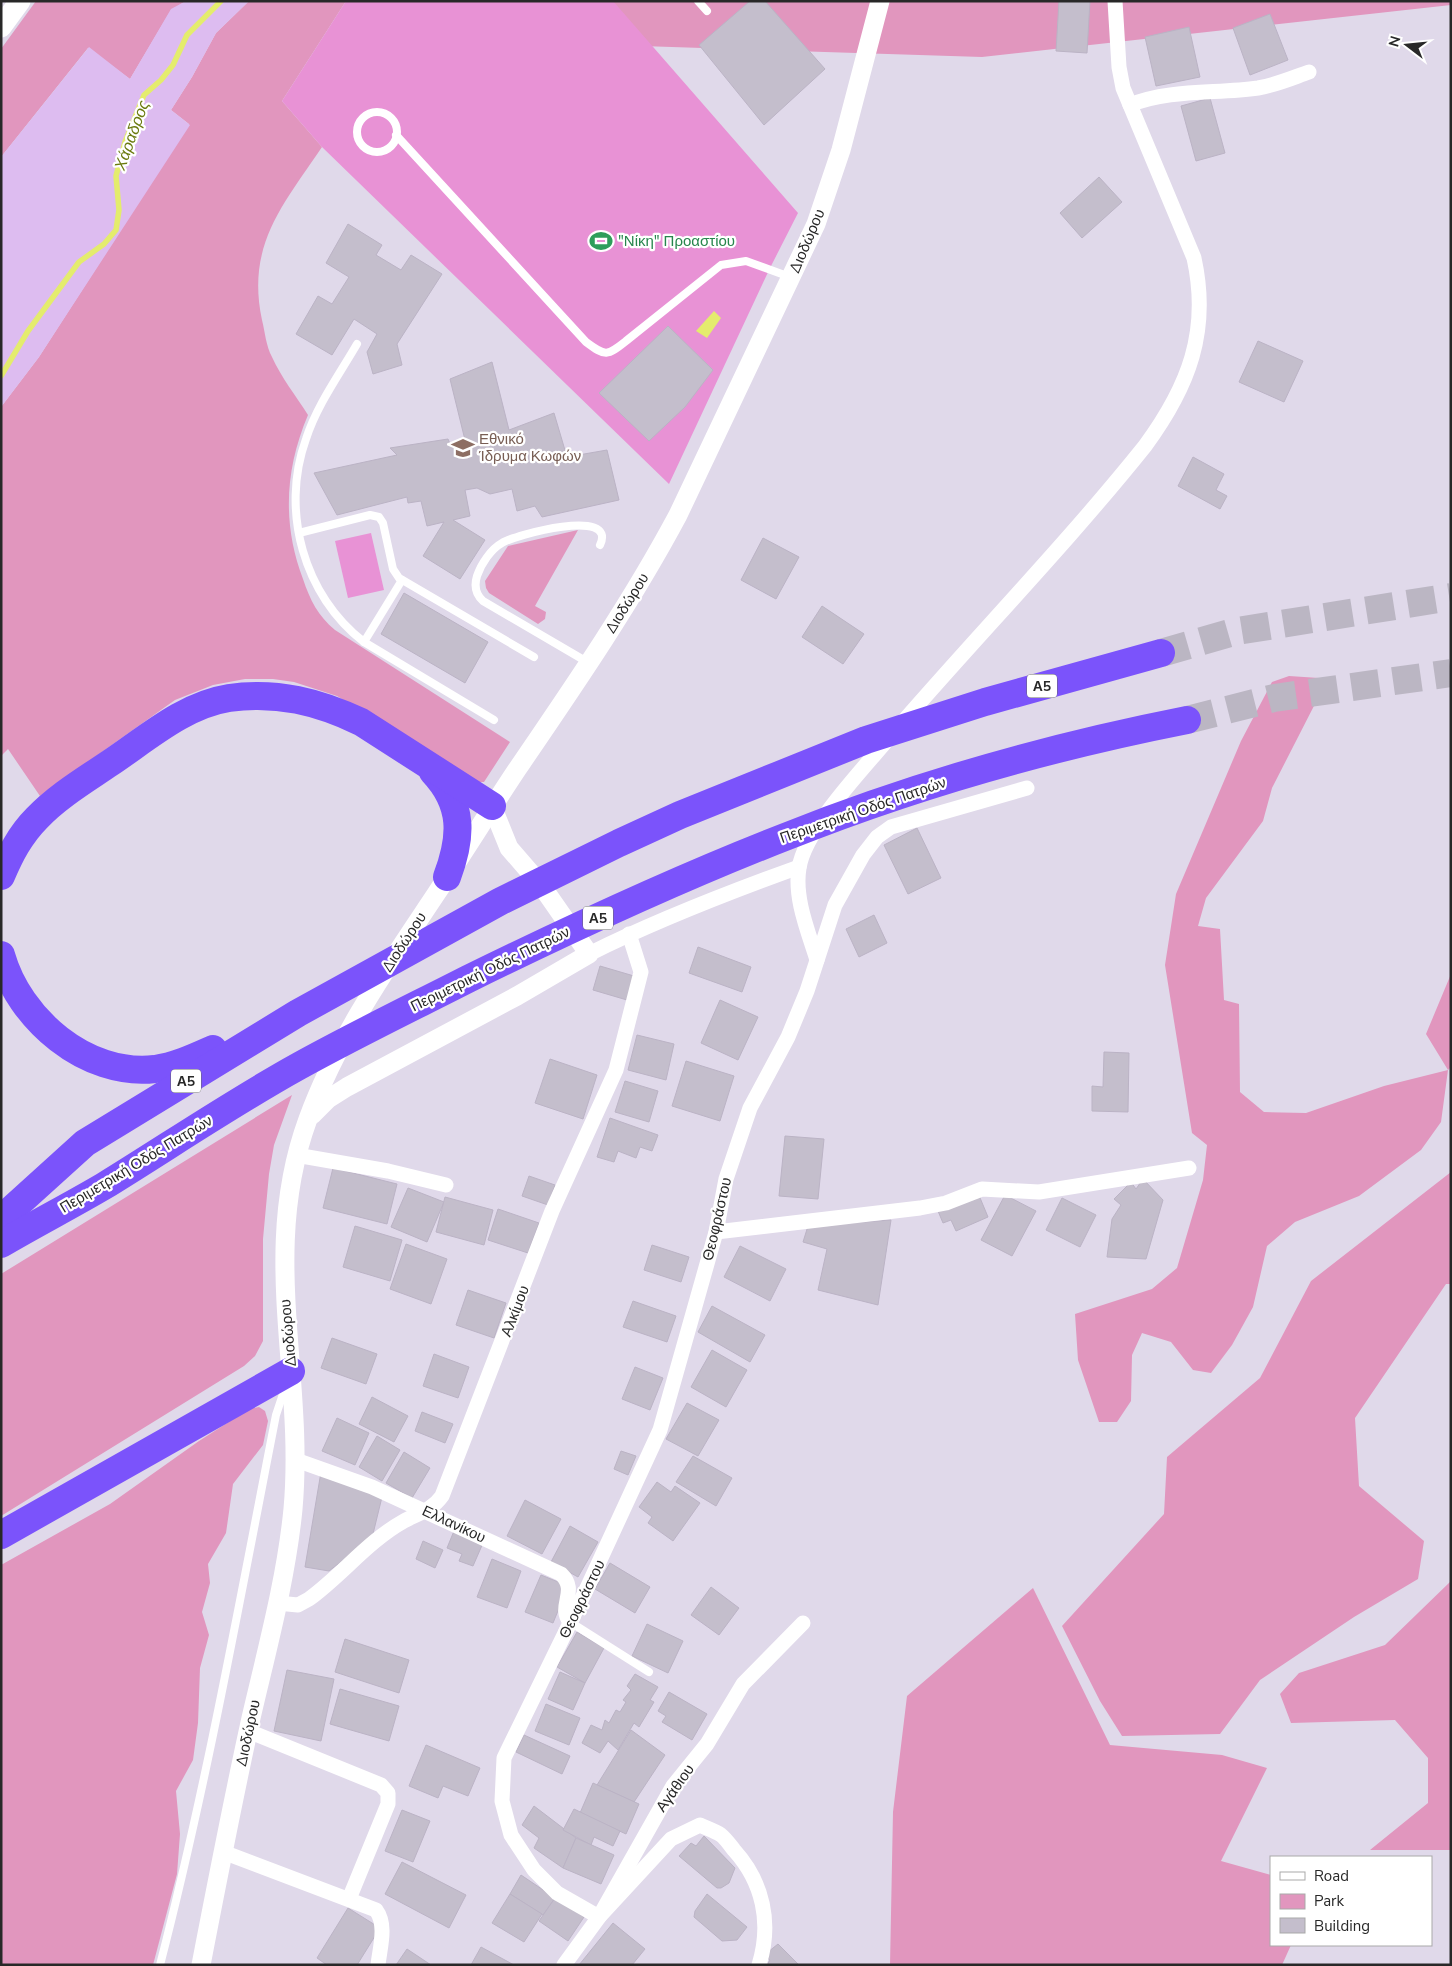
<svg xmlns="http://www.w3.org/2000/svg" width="1452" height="1966" font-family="'Nunito Sans',sans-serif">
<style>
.green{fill:#e196be}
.sand{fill:#ddbcf0}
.pitch{fill:#e892d5}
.water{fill:#e4ec6d}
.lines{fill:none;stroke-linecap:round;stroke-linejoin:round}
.stream{stroke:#e4ec6d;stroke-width:5.5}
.building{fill:#c4becc;stroke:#bbb3c5}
.motorway-tunnel{stroke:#bbb6c3;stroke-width:28;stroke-dasharray:28 14;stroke-linecap:butt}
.service{stroke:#fff;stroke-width:8}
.minor{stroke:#fff;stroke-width:15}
.tertiary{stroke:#fff;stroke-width:19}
.secondary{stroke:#fff;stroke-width:21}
.motorway{stroke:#7b53fb;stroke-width:28}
.labels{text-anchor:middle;stroke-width:4.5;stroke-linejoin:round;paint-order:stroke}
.shield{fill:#fff;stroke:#686868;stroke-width:1}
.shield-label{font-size:14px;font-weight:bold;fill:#282828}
.leisure-label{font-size:15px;fill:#27864d;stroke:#fff;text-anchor:start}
.street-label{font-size:15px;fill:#282828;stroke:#fff}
.education-label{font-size:15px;fill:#785e54;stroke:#fff;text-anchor:start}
.water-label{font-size:16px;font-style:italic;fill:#6b7b0f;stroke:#fff}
</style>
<rect width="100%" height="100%" fill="#e0d9ea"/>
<g class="green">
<polygon points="36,1 186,1 171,10 130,79 88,48 1,157 1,49"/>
<path d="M249 1H346L282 101 322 147C283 205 246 245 262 320 265 332 266 346 272 357 281 377 296 396 308 415 285 469 282 524 303 579 310 600 318 616 335 630L510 742 484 782H478L337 696 294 682 273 679H245L213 685 175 700 40 796 8 749 1 756V407L39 357 189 124 171 110 192 77 216 33Z"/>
<polygon points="472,1 1451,1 1451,5 982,57 518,42"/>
<polygon points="578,530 535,606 546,612 545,619 538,624 489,593 486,588 485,581 508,546"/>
<polygon points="1289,676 1319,678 1318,698 1272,788 1263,821 1206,898 1198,926 1220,929 1224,1000 1239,1004 1240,1092 1264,1112 1306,1113 1384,1086 1448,1070 1426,1034 1451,974 1451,1067 1448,1070 1441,1122 1421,1150 1359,1196 1295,1222 1267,1246 1253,1307 1232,1345 1211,1373 1193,1370 1171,1342 1142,1333 1132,1355 1131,1401 1117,1422 1099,1422 1078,1360 1075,1314 1152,1289 1177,1268 1203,1180 1207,1145 1192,1133 1165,965 1176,894 1241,741 1272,682"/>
<polygon points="292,1095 274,1145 269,1174 263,1239 263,1341 255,1356 244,1366 1,1516 1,1274"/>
<polygon points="1451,1172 1451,1284 1446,1284 1355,1418 1359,1486 1424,1541 1418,1579 1354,1617 1260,1680 1220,1734 1122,1736 1100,1701 1062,1626 1164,1514 1167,1457 1260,1378 1311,1281"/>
<polygon points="259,1407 265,1411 268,1421 263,1445 233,1484 226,1533 208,1564 210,1583 202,1612 209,1635 200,1668 198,1723 193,1760 176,1791 180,1834 177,1874 153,1965 1,1965 1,1565 110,1504 199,1441 249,1409"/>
<polygon points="1451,1581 1451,1850 1370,1850 1428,1803 1428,1758 1395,1720 1291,1723 1280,1694 1299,1673 1385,1645"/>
<polygon points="1033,1588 1110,1745 1222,1755 1267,1768 1221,1861 1271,1875 1271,1945 1291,1945 1282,1965 890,1965 893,1812 907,1696"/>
</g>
<polygon class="sand" points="186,1 249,1 216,33 192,77 171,110 190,125 39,357 1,407 1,157 89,47 130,79 171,9"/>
<g class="pitch">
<polygon points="346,1 613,1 798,213 770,268 669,484 322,147 282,101"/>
<polygon points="371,533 384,590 348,598 335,541"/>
</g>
<polygon class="water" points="714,311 721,318 707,338 696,331"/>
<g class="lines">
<polyline class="stream" points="1,376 28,331 79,262 104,244 116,230 119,210 116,176 125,142 144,95 161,80 173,65 187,35 221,1"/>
</g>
<g class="building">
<polygon points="750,1 765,1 825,69 764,125 699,45"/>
<polygon points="1059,1 1090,1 1087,53 1056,51"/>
<polygon points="1270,14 1288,60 1250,75 1233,28"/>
<polygon points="1189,27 1200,77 1156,86 1145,37"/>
<polygon points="1210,98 1225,153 1196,161 1181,106"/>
<polygon points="1099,177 1122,202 1082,238 1060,213"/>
<polygon points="348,224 382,245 376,255 401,270 411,255 442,274 397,344 402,365 373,374 367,352 377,334 354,319 332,355 296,334 318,296 332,304 349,277 326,263"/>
<polygon points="668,326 713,370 685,407 649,441 599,393"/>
<polygon points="1258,341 1303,361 1284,402 1239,382"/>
<polygon points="492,362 509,430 554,413 567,457 607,450 619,500 542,517 535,506 517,511 512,489 490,494 477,488 465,490 470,516 453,520 485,540 460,579 423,556 444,522 427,526 421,501 408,503 407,497 337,515 314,473 397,455 390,448 448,439 451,446 465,440 450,379"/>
<polygon points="1193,457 1224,474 1216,490 1227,496 1220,509 1178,486"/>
<polygon points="763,538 799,557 776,599 741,580"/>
<polygon points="404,593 488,642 465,683 381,634"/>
<polygon points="822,606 864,634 843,664 802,637"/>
<polygon points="917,828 941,878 908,894 884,845"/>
<polygon points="874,915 887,943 859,957 846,929"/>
<polygon points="698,947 751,967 742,992 689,973"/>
<polygon points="600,966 634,976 627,1000 593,990"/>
<polygon points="720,1000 758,1017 738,1060 701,1043"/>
<polygon points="637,1035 674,1044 666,1080 628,1070"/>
<polygon points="1104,1052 1129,1053 1128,1112 1092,1111 1092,1086 1103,1087"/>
<polygon points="550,1059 597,1075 583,1119 535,1103"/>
<polygon points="686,1061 734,1076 720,1121 672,1106"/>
<polygon points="625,1081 658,1091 649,1122 615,1112"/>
<polygon points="610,1118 658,1135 652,1151 640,1147 636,1158 618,1151 614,1162 597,1157"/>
<polygon points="785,1136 824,1139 818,1199 779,1196"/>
<polygon points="333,1168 397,1184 387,1224 323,1208"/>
<polygon points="529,1176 555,1185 548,1205 522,1196"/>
<polygon points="1143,1179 1163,1200 1146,1259 1107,1257 1112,1219 1121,1205 1114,1199 1131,1182 1136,1189"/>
<polygon points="408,1188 444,1202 427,1242 391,1227"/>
<polygon points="978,1193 988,1217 956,1231 951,1220 943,1223 938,1211"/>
<polygon points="1005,1195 1036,1211 1012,1256 981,1240"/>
<polygon points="445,1197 493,1210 484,1245 436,1232"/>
<polygon points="1062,1198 1096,1215 1080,1247 1046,1230"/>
<polygon points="498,1209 539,1223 528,1253 488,1240"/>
<polygon points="891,1220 878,1305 818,1290 827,1249 803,1242 808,1226"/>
<polygon points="355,1226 402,1240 390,1281 343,1267"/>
<polygon points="406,1244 447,1259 431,1304 390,1289"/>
<polygon points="652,1245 689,1257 681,1282 644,1270"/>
<polygon points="740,1246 786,1269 770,1301 724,1277"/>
<polygon points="468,1290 506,1303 494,1338 456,1325"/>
<polygon points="633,1301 676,1316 667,1342 623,1327"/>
<polygon points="712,1306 765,1335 750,1362 698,1332"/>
<polygon points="332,1338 377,1354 366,1384 321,1368"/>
<polygon points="712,1350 747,1370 726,1407 691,1387"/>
<polygon points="434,1354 469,1367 458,1398 423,1386"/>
<polygon points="635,1367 663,1378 650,1410 622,1399"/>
<polygon points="372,1397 408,1416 394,1442 359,1424"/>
<polygon points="687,1403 719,1420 698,1456 666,1439"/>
<polygon points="422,1412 453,1424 445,1443 415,1431"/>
<polygon points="337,1418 369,1433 355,1465 322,1451"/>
<polygon points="377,1436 400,1450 382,1481 359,1467"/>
<polygon points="621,1451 636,1456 628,1475 614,1469"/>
<polygon points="404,1452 430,1468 412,1498 386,1483"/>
<polygon points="693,1456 732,1478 716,1506 676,1482"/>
<polygon points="321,1472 382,1497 372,1538 329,1571 305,1567"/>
<polygon points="657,1482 671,1492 675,1486 700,1503 673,1541 648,1523 652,1517 639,1507"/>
<polygon points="525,1500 561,1519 542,1554 507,1536"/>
<polygon points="570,1526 598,1542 578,1577 551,1562"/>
<polygon points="454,1531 483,1543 473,1566 459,1561 462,1554 447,1548"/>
<polygon points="423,1541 443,1550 435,1568 416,1559"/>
<polygon points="492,1559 521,1571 507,1608 477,1597"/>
<polygon points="610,1563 650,1587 635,1613 595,1589"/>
<polygon points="541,1575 568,1586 553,1623 525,1612"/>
<polygon points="711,1587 739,1608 719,1635 691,1615"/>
<polygon points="647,1624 683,1641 668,1673 632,1656"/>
<polygon points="577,1632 604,1648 585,1683 557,1667"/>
<polygon points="345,1639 409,1660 399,1693 335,1672"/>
<polygon points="287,1670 334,1679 321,1741 274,1731"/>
<polygon points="560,1672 585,1683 573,1710 548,1699"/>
<polygon points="635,1674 658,1687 650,1700 654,1702 639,1727 634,1723 618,1750 608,1741 600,1753 582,1743 591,1725 602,1730 605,1720 609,1723 616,1710 620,1712 626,1702 623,1700 631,1690 627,1686"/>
<polygon points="340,1689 399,1706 389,1741 330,1724"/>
<polygon points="669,1692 707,1714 692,1740 662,1722 666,1716 658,1711"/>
<polygon points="546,1704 580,1718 569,1745 535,1731"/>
<polygon points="631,1730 665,1755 634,1802 597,1785"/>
<polygon points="524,1735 570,1756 562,1774 516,1752"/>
<polygon points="426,1745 480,1768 468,1796 443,1786 438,1798 409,1786"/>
<polygon points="593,1783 639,1804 626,1834 580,1813"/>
<polygon points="534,1806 576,1838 563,1868 534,1848 539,1838 522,1825"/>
<polygon points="574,1809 620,1831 613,1846 594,1837 591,1845 563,1830"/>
<polygon points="402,1810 430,1821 413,1862 385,1851"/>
<polygon points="704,1836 735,1868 729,1883 721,1888 717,1888 679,1856 691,1843 696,1846"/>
<polygon points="576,1838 614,1855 601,1884 563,1868"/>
<polygon points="402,1862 466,1895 449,1928 385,1894"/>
<polygon points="521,1875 555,1898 543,1915 510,1894"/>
<polygon points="510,1894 542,1914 524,1942 492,1923"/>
<polygon points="707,1894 747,1927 737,1940 722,1941 694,1917 695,1911"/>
<polygon points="555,1898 584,1917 568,1941 539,1921"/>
<polygon points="348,1908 380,1928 357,1965 327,1965 317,1958"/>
<polygon points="613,1923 645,1949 632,1965 579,1965"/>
<polygon points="778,1944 799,1965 769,1965 768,1963 770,1960 766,1957 768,1952"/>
<polygon points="481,1947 514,1965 471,1965"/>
<polygon points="407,1949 431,1965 396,1965"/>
</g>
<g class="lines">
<g class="motorway-tunnel">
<polyline points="1161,653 1237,631 1451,597"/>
<polyline points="1187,720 1274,698 1451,673"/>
</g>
<g class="service">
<polyline points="698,1 707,11"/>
<circle cx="377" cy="132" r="20"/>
<path d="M396 135 586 342C606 357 607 356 626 341L721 265 746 261 790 277"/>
<path d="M357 344C339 375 317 405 306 439 280 511 304 596 364 642L494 720"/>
<polyline points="299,533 370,515 379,517 383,523 393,569 399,578 534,657"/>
<polyline points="364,642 402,580"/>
<path d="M589 663 483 601C475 594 474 586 477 576 481 564 491 549 502 543 514 535 618 507 600 545"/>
<polyline points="570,1622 649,1672"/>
<path d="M160 1965C207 1783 240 1599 276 1415L286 1385"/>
</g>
<g class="minor">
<path d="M1130 105C1169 89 1216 94 1258 88 1276 85 1292 78 1309 72"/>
<path d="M589 954C657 920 727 893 799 867"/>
<path d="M817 960C808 931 794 898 799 868 805 829 863 769 889 738 973 640 1064 547 1145 446 1189 386 1210 331 1194 258L1123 88 1119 67 1115 1"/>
<polyline points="296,1155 388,1171 446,1185"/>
<polyline points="716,1232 920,1208 946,1203 982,1189 1039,1192 1189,1168"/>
<path d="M296 1460 372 1487 561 1574C579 1591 557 1606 570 1622"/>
<path d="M277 1603 298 1605 309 1599C342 1575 368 1541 404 1521 419 1513 432 1510 442 1496L552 1211 616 1070 641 972 629 934"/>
<polyline points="248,1731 381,1785 388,1793 388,1804 349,1899"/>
<path d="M223 1852 376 1910C387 1925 380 1947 378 1965"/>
<polyline points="564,1965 599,1917 673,1786 707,1744 743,1684 803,1623"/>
<path d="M759 1965C772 1923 763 1882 734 1850 730 1845 726 1839 721 1835 715 1831 706 1828 700 1825L671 1839 599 1917 557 1893 534 1870 511 1835 502 1801 504 1758 588 1586 660 1430 716 1232 726 1179 750 1108 788 1037 807 991 835 905 863 855 877 837 891 827 1027 788"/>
</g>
<g class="tertiary">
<polyline points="312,1115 328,1099 347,1087 517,996 589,954 541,885 509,848 492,806"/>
<path d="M201 1965C217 1882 233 1800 251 1718 267 1649 286 1580 293 1509 305 1374 259 1252 308 1119 338 1037 388 966 436 894 464 852 490 810 518 768 574 686 631 603 678 515L816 224 841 150 880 1"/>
</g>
<polyline class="secondary" points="1,27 20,1"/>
<g class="motorway">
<path d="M433 772C464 805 462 837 447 877"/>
<path d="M1 876C10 855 20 835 37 818 58 796 85 780 110 763 146 739 184 705 229 698 277 691 319 702 361 722L492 806"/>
<path d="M1 955C19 1019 86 1077 155 1069 176 1066 195 1057 213 1049"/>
<polyline points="1,1219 85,1143 298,1013 501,901 619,843 680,815 866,740 985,702 1161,653"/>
<path d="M1 1244C35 1224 70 1206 104 1186 169 1146 232 1103 299 1066 355 1035 411 1008 468 979 572 928 677 879 785 837 915 785 1050 747 1187 720"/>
<polyline points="1,1535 291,1371"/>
</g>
</g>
<defs>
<symbol id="stadium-bare" viewBox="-9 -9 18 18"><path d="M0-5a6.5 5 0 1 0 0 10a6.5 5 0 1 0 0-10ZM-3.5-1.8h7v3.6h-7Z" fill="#2e9e5b" stroke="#fff" stroke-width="2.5" paint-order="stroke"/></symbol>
<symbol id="school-bare" viewBox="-9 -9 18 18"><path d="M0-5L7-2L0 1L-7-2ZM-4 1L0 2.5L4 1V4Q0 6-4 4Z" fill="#8d6e63" stroke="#fff" stroke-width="2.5" paint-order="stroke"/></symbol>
</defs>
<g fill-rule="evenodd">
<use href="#stadium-bare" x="585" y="225" width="32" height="32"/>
<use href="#school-bare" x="447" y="432" width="32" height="32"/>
</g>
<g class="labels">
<g class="shield">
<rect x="1027" y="674.5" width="30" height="23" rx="4"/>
<rect x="583" y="906.5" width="30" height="23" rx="4"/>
<rect x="171" y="1069.5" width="30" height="23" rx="4"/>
</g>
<g class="shield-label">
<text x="1042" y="691">Α5</text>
<text x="598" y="923">Α5</text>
<text x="186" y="1086">Α5</text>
</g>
<g class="leisure-label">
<text x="618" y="246">"Νίκη" Προαστίου</text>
</g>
<g class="street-label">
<text transform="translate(807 241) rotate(-67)" y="5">Διοδώρου</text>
<text transform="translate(627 603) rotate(-58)" y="5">Διοδώρου</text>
<text transform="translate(863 810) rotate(-19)" y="5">Περιμετρική Οδός Πατρών</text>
<text transform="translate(404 942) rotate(-57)" y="5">Διοδώρου</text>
<text transform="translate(490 969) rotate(-26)" y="5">Περιμετρική Οδός Πατρών</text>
<text transform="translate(136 1164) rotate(-31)" y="5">Περιμετρική Οδός Πατρών</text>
<text transform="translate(717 1219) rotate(-77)" y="5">Θεοφράστου</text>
<text transform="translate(515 1311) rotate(-69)" y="5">Αλκίμου</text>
<text transform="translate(288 1333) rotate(-95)" y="5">Διοδώρου</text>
<text transform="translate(454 1524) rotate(25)" y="5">Ελλανίκου</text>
<text transform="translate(582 1599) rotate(-64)" y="5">Θεοφράστου</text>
<text transform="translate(248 1733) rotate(-78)" y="5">Διοδώρου</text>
<text transform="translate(675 1788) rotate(-55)" y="5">Αγάθιου</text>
</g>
<g class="education-label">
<text x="479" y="444">Εθνικό<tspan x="479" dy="17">Ίδρυμα Κωφών</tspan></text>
</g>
<g class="water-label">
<text transform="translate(131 135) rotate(-70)" y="6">Χάραδρος</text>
</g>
</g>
<rect width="1452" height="1966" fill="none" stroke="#282828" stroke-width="5"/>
<rect x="1270" y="1856" width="162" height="90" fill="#ffffff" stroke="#a9a9a9"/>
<rect x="1280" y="1872" width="25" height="8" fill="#ffffff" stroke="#a9a9a9"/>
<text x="1314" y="1881" font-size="15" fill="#282828">Road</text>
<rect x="1280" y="1894" width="25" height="15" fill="#e196be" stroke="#a9a9a9"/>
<text x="1314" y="1906" font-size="15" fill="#282828">Park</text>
<rect x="1280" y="1918" width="25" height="15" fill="#c4becc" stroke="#a9a9a9"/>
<text x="1314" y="1931" font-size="15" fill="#282828">Building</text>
<g transform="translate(1407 45) rotate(286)" stroke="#ffffff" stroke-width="4" paint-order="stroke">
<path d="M0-4L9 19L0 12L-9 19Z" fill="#282828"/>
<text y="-8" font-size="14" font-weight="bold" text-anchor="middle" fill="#282828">N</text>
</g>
</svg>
